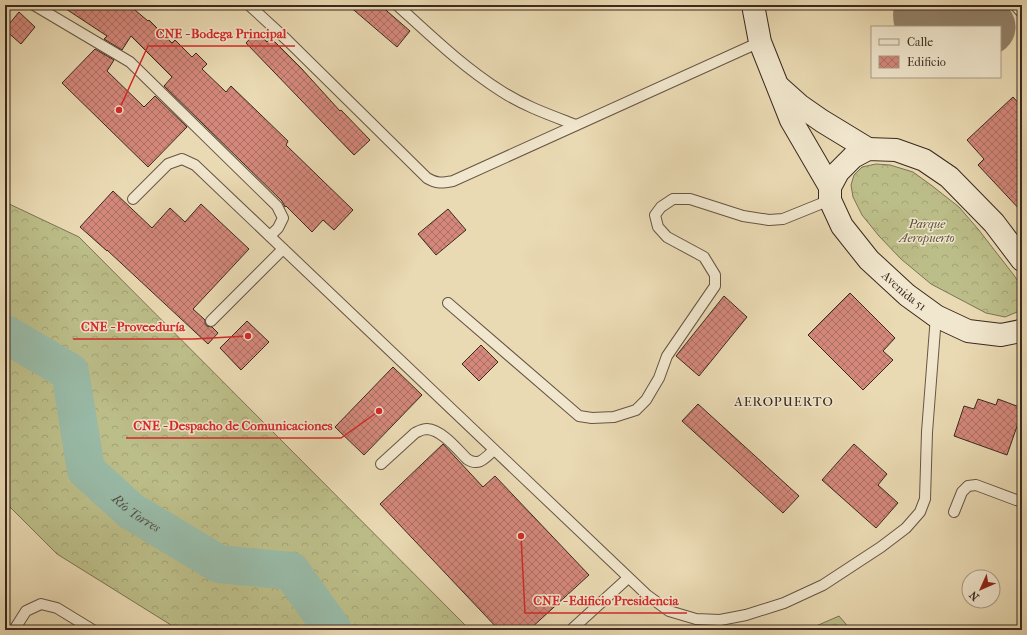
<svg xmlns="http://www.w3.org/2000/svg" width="1027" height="635" font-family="'IM FELL French Canon',serif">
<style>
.forest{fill:url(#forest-crowns);stroke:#7b7454}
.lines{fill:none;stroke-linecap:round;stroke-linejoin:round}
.river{stroke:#99bba8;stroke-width:38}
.taxiway{stroke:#928269;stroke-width:57}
.building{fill:url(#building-cross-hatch);stroke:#3a291f}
.lane-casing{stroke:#654;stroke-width:12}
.secondary-casing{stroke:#3a291f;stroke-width:24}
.lane{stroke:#f1e7ce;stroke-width:10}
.secondary{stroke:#f1e7ce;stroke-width:22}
.labels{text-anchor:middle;stroke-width:3;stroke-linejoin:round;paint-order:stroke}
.park-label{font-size:12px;font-style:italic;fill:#5a4e3a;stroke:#f1e7ce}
.street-label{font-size:12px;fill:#3a291f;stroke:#f1e7ce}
.neighbourhood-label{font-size:13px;letter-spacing:1px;fill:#3a291f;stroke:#f1e7ce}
.water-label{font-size:13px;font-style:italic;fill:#524e41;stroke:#f1e7ce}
.leader{fill:none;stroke:#d62828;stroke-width:1.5}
.callout-dot{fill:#d62828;stroke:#f1e7ce;stroke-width:1.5}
.callout-label{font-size:13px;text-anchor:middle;font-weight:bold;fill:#d62828;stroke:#f1e7ce;stroke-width:3;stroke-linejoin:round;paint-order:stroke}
</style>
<defs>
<pattern id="forest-crowns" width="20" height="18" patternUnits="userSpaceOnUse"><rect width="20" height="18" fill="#bcbe89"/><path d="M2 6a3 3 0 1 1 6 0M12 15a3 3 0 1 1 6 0" fill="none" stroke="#a2a376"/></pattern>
<pattern id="building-cross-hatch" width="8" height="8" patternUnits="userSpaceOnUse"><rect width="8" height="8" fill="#d4887b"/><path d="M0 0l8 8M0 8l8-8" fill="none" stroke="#ad6f64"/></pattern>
</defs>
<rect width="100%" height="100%" fill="#eadab3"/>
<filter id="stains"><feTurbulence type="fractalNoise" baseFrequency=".005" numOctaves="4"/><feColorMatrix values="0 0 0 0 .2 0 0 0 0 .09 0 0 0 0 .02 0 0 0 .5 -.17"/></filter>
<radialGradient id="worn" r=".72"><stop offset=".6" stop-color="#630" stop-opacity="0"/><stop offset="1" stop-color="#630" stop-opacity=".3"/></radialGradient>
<g class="forest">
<polygon points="876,164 890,165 913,172 931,185 959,207 978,229 1013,274 1022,287 1022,304 1017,312 1005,317 986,313 931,284 901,259 879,236 862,215 853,197 851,185 854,175 862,167"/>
<polygon points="5,202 79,237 470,630 179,630 57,554 5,502"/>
<polygon points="839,616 851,630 807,630"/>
</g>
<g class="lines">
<path class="river" id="s1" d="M5 334 70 372 86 470 131 511 219 564 291 571 333 630"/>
<g class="taxiway">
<path d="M923 5C921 12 921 20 925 27"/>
<polyline points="968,5 987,27"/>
</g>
</g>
<g class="building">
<polygon points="60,5 129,5 148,21 149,20 172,43 175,40 192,57 196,53 207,64 202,69 226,92 231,86 288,141 286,145 353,210 334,230 323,220 312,232 286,206 285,207 282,201 164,86 172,77 131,36 122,50 104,39 107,36"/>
<polygon points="348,5 380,5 410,31 397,47"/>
<polygon points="19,12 35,27 21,44 5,30 5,29"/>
<polygon points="257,31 267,42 271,38 301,68 340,111 341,110 370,140 354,155 246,43"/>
<polygon points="95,49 114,60 107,71 144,107 155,96 187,127 148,167 62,83"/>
<polygon points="1013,97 1022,107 1022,212 978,165 984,159 967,140"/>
<polygon points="113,191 152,228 170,208 185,222 201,204 249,249 193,309 205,320 205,323 207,326 212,327 218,333 208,344 107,250 107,251 80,227"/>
<polygon points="448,209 466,230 436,255 418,234"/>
<polygon points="850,293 895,338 883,351 893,360 863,390 808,335"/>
<polygon points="724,296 747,317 699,376 676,356"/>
<polygon points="247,321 269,342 241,370 220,348"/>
<polygon points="481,345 498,362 479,381 462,364"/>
<polygon points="393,367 422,395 364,455 335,427"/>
<polygon points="978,399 996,405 998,399 1022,408 1022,412 1007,455 954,436 964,406 974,409"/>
<polygon points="698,404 799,496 783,513 682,421"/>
<polygon points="443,444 483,487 495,476 589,575 529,630 499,630 380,504"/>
<polygon points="854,444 887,474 878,485 898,503 876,528 822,480"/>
</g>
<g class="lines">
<defs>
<g id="lane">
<polyline points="34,5 130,62 277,206 283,218 278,228 270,236"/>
<path d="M249 5 287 40 427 178C437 184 442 183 453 181L760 42"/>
<path d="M397 5C430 35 463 67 501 91 524 106 550 115 576 125"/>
<polyline points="1015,5 1022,13"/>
<polyline points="133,199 168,164 182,159 195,165 647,595 669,611 696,619 720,620 746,615 784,603 823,585 881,547 906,528 920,512 925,499 927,432 936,316"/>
<polyline points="448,303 579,416 592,418 614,417 636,410 646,400 659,378 667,356 715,286 715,275 704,257 667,237 658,227 655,215 661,207 673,199 690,199 743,216 769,220 783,219 830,200"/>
<polyline points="211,321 283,249"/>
<path d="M381 464 415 433C419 431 422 429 427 429 442 430 457 449 467 459 479 467 485 458 494 450"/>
<polyline points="954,512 962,492 968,486 976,485 1016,500 1022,501"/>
<polyline points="14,630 26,611 41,604 57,608 93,630"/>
<polyline points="571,630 628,578"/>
</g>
<g id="secondary">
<path id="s2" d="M753 5 760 42 791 120 830 187V200L842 226 869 260 907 295 936 316 968 331 1001 335 1021 331 1022 330"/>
<polyline points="780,88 799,105 822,121 868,149"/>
<polyline points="830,187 838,172 853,157 868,149 896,150 924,160 949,177 994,223 1022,260"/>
</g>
</defs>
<use href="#lane" class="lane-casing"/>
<use href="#secondary" class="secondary-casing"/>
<use href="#lane" class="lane"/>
<use href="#secondary" class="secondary"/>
</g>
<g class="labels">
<g class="park-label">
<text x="927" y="228">Parque<tspan x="927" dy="14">Aeropuerto</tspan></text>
</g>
<g class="street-label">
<text dy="4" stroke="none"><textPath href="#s2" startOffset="331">Avenida 51</textPath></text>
</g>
<g class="neighbourhood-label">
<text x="784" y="406">AEROPUERTO</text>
</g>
<g class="water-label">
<text dy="5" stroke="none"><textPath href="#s1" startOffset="241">Río Torres</textPath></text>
</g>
</g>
<path class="leader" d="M119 110L148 46H295M248 336L193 339H73M379 411L341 438H126M521 536L525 613H687"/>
<g class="callout-dot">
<circle cx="119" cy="110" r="4"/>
<circle cx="248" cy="336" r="4"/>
<circle cx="379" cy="411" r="4"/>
<circle cx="521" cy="536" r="4"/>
</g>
<g class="callout-label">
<text x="221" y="38">CNE - Bodega Principal</text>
<text x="133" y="331">CNE - Proveeduría</text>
<text x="233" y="430">CNE - Despacho de Comunicaciones</text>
<text x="606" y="605">CNE - Edificio Presidencia</text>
</g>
<rect width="1027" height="635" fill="none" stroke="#eadab3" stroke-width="20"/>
<rect x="6" y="6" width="1015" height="623" fill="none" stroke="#3a291f" stroke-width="2"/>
<rect x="10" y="10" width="1007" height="615" fill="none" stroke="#3a291f"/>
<rect x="871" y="26" width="130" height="52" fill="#f1e7ce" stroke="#a89b88"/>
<rect x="879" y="39" width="20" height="6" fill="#f1e7ce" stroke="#a89b88"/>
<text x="907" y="46" font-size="12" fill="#3a291f">Calle</text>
<rect x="879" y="56" width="20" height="12" fill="url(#building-cross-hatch)" stroke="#a89b88"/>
<text x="907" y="66" font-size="12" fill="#3a291f">Edificio</text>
<g transform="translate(981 589) rotate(225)"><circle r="19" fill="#f1e7ce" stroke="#a89b88"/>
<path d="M0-3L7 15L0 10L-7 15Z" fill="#8f2418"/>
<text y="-6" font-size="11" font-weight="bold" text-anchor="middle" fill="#3a291f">N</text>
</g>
<rect width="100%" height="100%" filter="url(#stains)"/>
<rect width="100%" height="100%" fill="url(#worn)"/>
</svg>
